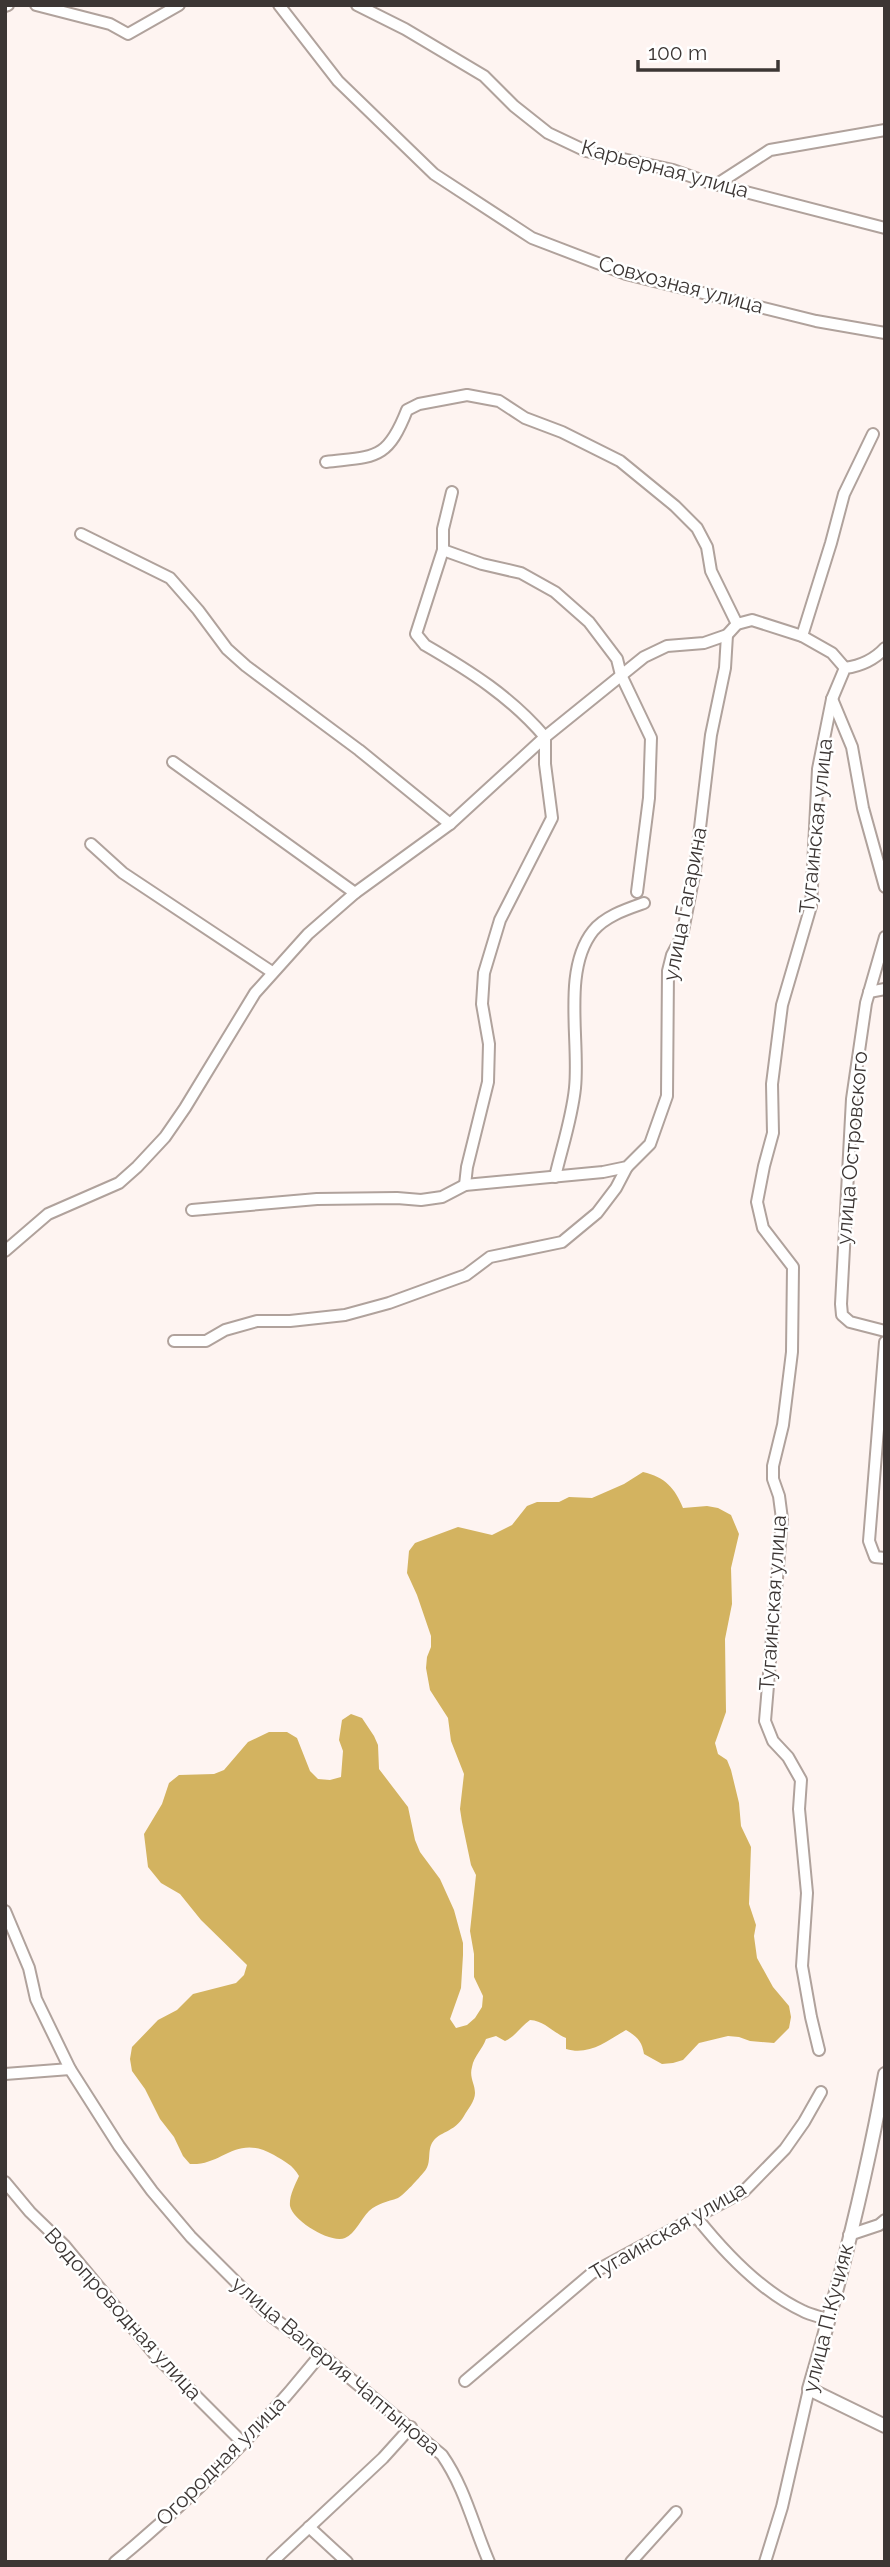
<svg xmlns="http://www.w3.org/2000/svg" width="890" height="2567" font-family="Raleway,sans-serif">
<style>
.forest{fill:#d3b360}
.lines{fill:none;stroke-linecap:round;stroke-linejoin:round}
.minor-casing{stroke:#b0a29c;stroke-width:14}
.tertiary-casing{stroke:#b0a29c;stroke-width:16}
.minor{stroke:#fff;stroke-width:10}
.tertiary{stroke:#fff;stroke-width:12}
.labels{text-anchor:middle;stroke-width:5;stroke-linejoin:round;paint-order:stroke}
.street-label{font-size:21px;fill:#3c3634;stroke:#fff}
</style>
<rect width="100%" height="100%" fill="#fef4f1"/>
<path class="forest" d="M643 1472C665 1477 675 1488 683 1508L707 1506 718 1508 731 1515 739 1534 731 1568 732 1604 725 1639 726 1712 715 1743 718 1754 727 1760 731 1770 739 1803 741 1826 751 1847 749 1904 756 1925 754 1936 757 1958 773 1987 789 2006 791 2017 789 2028 774 2043 750 2041 739 2037 728 2036 699 2043 683 2060 673 2063 662 2064 644 2054C642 2042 638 2037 626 2030 607 2041 589 2056 566 2049V2038C552 2032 545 2021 530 2020 520 2027 516 2036 505 2041L496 2036 486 2039C482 2050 474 2056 472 2067 469 2077 475 2084 475 2093 475 2101 468 2109 464 2116 454 2133 439 2131 432 2143 427 2152 432 2164 424 2172 419 2178 404 2195 398 2198 387 2202 378 2203 369 2211 361 2219 355 2234 345 2238 331 2244 293 2221 290 2206 289 2196 295 2185 299 2176 293 2165 284 2161 274 2155 236 2133 223 2166 190 2164L183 2156 174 2137 160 2119 145 2089 132 2071 130 2059 132 2047 158 2020 177 2010 193 1994 236 1983 244 1975 247 1965 201 1920 180 1894 161 1883 148 1867 144 1834 162 1804 169 1783 179 1775 214 1774 224 1770 248 1742 269 1732H287L297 1738 310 1771 318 1779 330 1780 341 1777 343 1751 339 1740 342 1720 351 1714 362 1718 374 1736 378 1745 379 1769 408 1807 415 1840 420 1852 440 1879 454 1910 463 1943V1955L461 1988 450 2019 456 2028 467 2025 475 2018 482 2007 483 1996 474 1977V1954L470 1931 476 1875 471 1865 462 1822 460 1809 464 1774 451 1741 448 1718 430 1690 426 1668 427 1657 431 1647V1636L417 1595 407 1573 409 1551 415 1543 458 1527 492 1535 512 1525 527 1506 537 1502H559L569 1497 592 1498 624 1484Z"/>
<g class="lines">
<defs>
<g id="minor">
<polyline points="36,5 110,24 128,34 179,5"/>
<polyline points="279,5 338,81 434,174 532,238 626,274 816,321 885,333"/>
<polyline points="357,5 405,29 484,76 514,106 548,133 586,151 673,170 707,182 885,228"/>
<polyline points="5,6 8,5"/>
<polyline points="719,183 770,150 885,130"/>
<path d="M326 462C375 456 387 461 407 410L419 404 467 395 499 401 525 418 562 432 620 461 675 506 697 528 707 547 711 571 737 624"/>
<path d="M452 492 443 529V550L416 634 425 645C470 671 511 697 545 737V764L552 818 500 920 484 973 482 1004 489 1044 488 1082 467 1167 465 1185"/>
<polyline points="81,534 170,578 198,610 227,649 246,666 359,750 450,824"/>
<polyline points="443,550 482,564 521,573 555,592 589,622 617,659 621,675 651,738 649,798 637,892"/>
<polyline points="802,636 831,543 844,494 873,434"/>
<polyline points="832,699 852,747 863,808 885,887"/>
<polyline points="173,762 355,893"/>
<polyline points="91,844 123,873 272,972"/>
<polyline points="885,937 866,1003 852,1099 841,1304 842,1315 850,1322 885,1331"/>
<polyline points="869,992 885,989"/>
<path d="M555 1177C562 1147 572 1118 575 1088 580 1041 562 970 593 931 605 916 627 909 644 903"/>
<polyline points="192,1210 317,1199 397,1198 421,1200 442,1197 465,1185 603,1172 627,1167 650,1144 667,1096 668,971 672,955 682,936 695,870 711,735 725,668 727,635"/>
<polyline points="5,1251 48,1214 119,1183 137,1167 165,1137 185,1108 255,993 308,934 355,893 450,824 545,737 644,657 667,646 704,643 727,635 737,624 752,620 802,636 832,653 845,668"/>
<polyline points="174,1341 206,1341 225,1330 257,1321 290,1321 345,1315 389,1303 466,1275 490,1257 562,1242 597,1213 616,1188 627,1167"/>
<polyline points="885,1342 869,1541 875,1557 885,1558"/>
<path d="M5 1911 29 1968 36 1999 70 2069 119 2146 152 2191 191 2237 266 2312 321 2354 442 2455C465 2488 473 2525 489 2562"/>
<path d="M819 2050 811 2017 802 1966 807 1893 799 1809 801 1780 788 1757 773 1741 765 1721 782 1519 779 1496 773 1479V1466L783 1425 792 1352 793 1267 763 1228 757 1202 764 1166 773 1133 772 1084 782 1005 811 906 818 769 832 699 845 668C860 666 874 660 885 648"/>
<polyline points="5,2074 70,2069"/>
<polyline points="5,2182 30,2212 64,2245 157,2357 243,2443"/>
<path d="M697 2218C725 2253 762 2292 803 2311 811 2315 821 2317 829 2320"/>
<polyline points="849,2235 879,2225 885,2220"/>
<polyline points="465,2381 592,2273 744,2191 785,2149 804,2122 821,2092"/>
<polyline points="309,2527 347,2562"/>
<path d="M115 2562C191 2500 260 2430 321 2354"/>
<polyline points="272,2562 383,2458 411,2427"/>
<polyline points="631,2562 676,2512"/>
<polyline points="765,2562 782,2507 809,2389"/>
</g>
<path id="tertiary" d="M885 2074C866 2180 839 2286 809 2389L885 2426"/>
</defs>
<use href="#minor" class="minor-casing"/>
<use href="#tertiary" class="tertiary-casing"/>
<use href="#minor" class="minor"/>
<use href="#tertiary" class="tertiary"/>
</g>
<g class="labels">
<g class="street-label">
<text transform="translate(665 169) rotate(15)" y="7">Карьерная улица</text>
<text transform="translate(681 285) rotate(15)" y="7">Совхозная улица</text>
<text transform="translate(816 826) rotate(-84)" y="7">Тугаинская улица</text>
<text transform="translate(685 904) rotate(-79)" y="7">улица Гагарина</text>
<text transform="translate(852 1148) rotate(-85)" y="7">улица Островского</text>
<text transform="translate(773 1603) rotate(-86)" y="7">Тугаинская улица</text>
<text transform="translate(668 2231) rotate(-30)" y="7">Тугаинская улица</text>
<text transform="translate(123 2314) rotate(48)" y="7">Водопроводная улица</text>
<text transform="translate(828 2318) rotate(-76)" y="7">улица П.Кучияк</text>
<text transform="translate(336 2366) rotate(40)" y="7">улица Валерия Чаптынова</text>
<text transform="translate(221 2461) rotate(-45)" y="7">Огородная улица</text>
</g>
</g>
<rect width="890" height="2567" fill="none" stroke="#3c3634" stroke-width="14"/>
<path d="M638 60v10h140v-10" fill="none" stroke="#3c3634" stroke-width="3.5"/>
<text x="648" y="60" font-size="21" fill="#3c3634" stroke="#ffffff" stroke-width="5" paint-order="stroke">100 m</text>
</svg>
